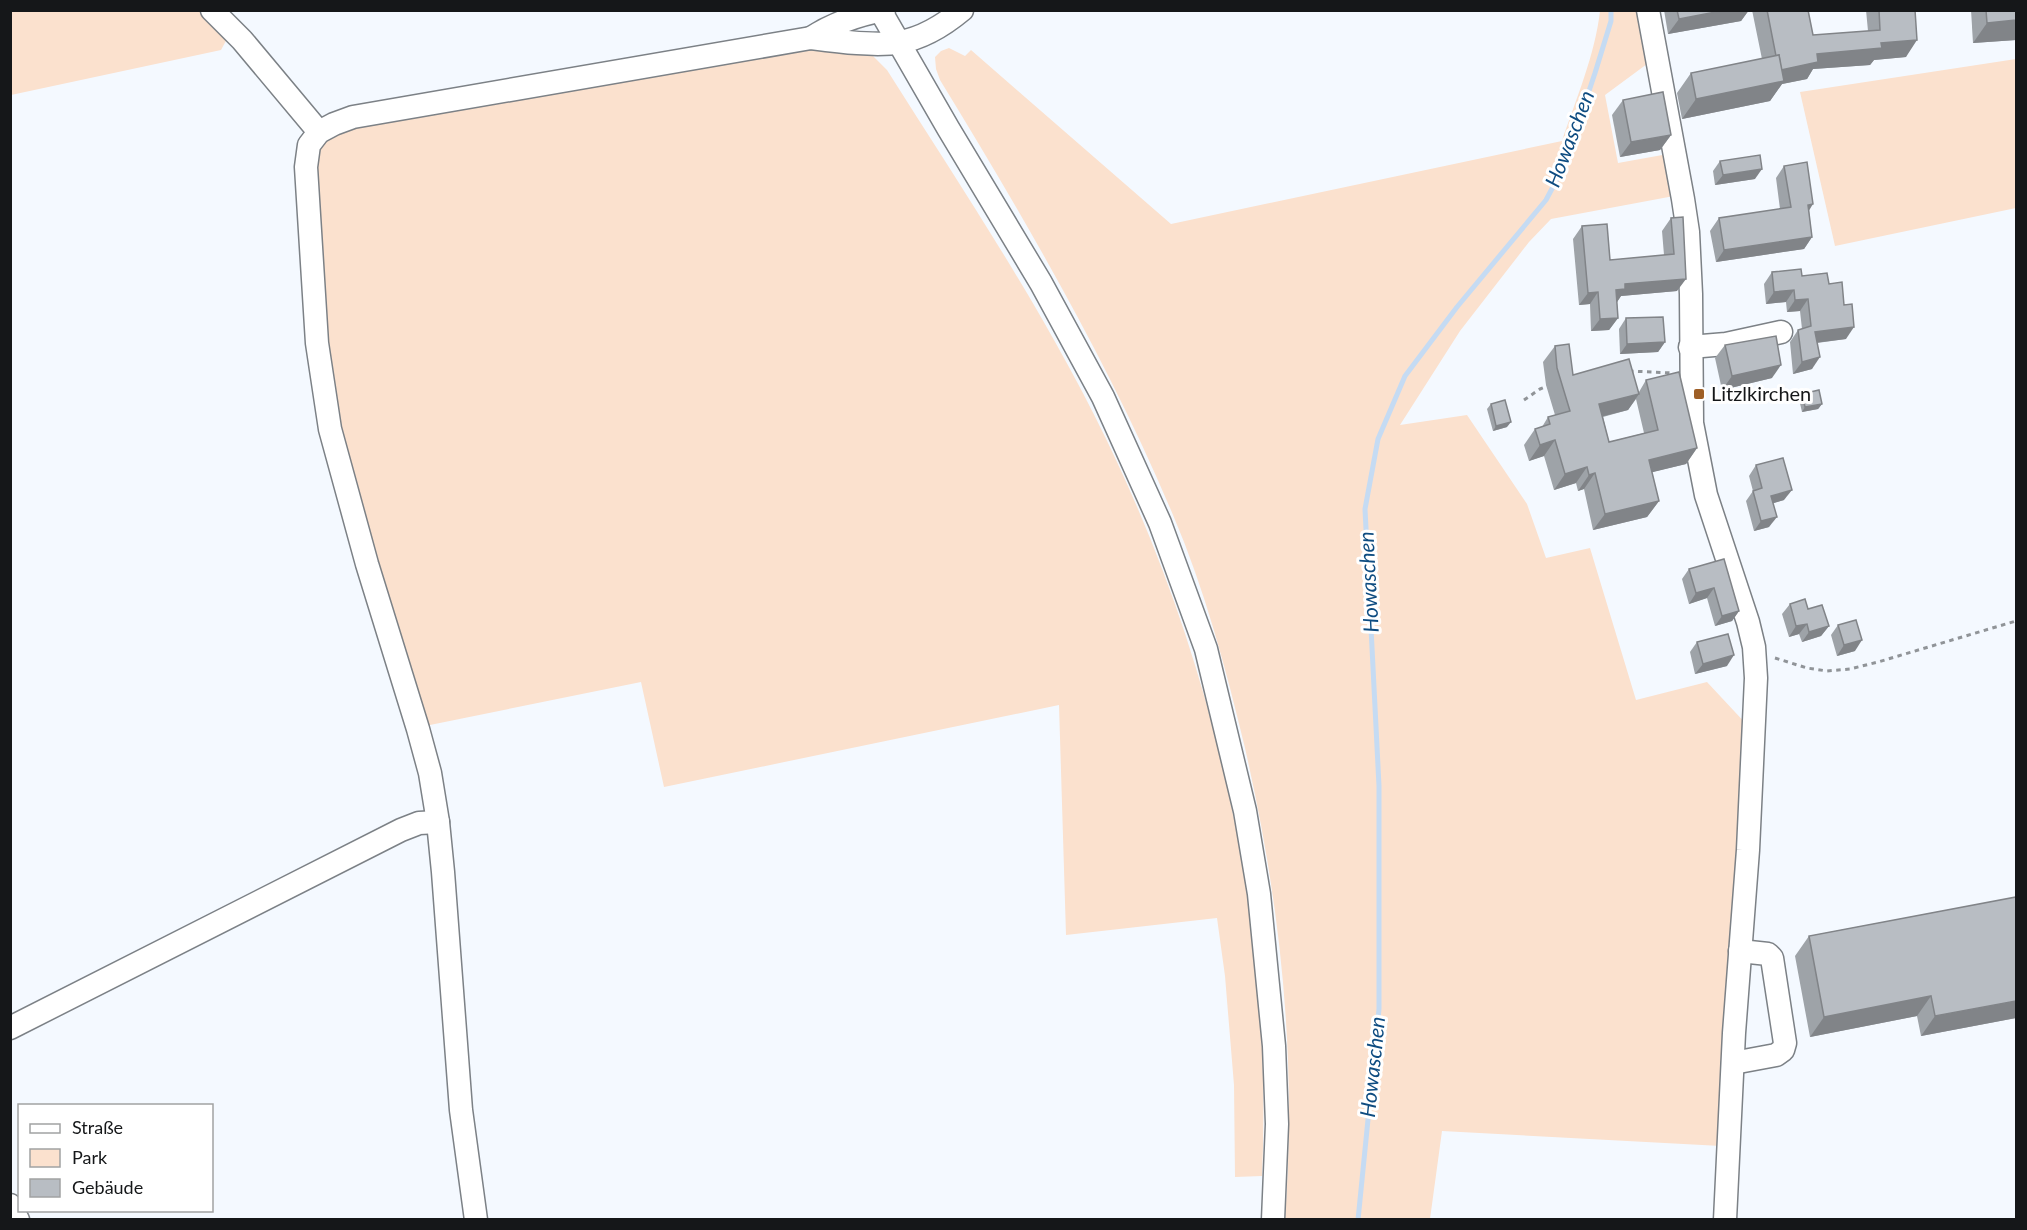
<svg xmlns="http://www.w3.org/2000/svg" width="2027" height="1230" font-family="Lato,sans-serif">
<style>
.green{fill:#fbe1ce}
.lines{fill:none;stroke-linecap:round;stroke-linejoin:round}
.stream{stroke:#c5dbf3;stroke-width:5}
.minor-casing{stroke:#7c8186;stroke-width:25}
.path{stroke:#909498;stroke-width:3;stroke-dasharray:4.5 4.5;stroke-linecap:butt}
.minor{stroke:#fff;stroke-width:22}
.wall{fill:#9ea3a8;fill-rule:evenodd}
.shaded-wall{fill:#818488}
.building{fill:#b8bdc3;stroke:#818488;stroke-width:1.5}
.poi-dot{fill:#9e5f27;stroke:#fff;stroke-width:2}
.labels{text-anchor:middle;stroke-width:6;stroke-linejoin:round;paint-order:stroke}
.poi-label{font-size:20px;fill:#151719;stroke:#fff;text-anchor:start}
.water-label{font-size:21px;font-style:italic;fill:#0e4c81;stroke:#fff}
</style>
<rect width="100%" height="100%" fill="#f4f9ff"/>
<g class="green">
<polygon points="10,11 200,11 228,37 221,50 11,95"/>
<path d="M1600 11H1637L1647 64 1605 95 1618 163 1668 154 1674 196 1551 219 1529 242 1460 331 1400 425 1467 415 1527 504 1546 558 1590 548 1636 700 1707 682 1749 727 1721 1146 1442 1131 1430 1219H1285C1297 1057 1281 906 1245 748 1226 669 1205 590 1173 515 1110 365 1025 219 940 80L936 69 935 57 941 51 949 48 965 56 971 50 1171 224 1562 141C1576 99 1595 55 1600 11Z"/>
<path d="M814 50 855 51 873 56 887 70C968 198 1053 324 1117 462 1220 683 1273 932 1262 1176L1235 1177 1234 1085 1225 976 1217 918 1066 935 1059 705 664 787 641 682 425 726 337 432 324 341 316 150 326 138 339 130 745 59Z"/>
<polygon points="2016,59 2016,208 1835,246 1800,92"/>
</g>
<g class="lines">
<polyline class="stream" points="1358,1220 1379,1009 1379,786 1365,509 1378,439 1405,376 1457,307 1546,200 1564,166 1595,73 1611,21 1611,10"/>
<defs>
<g id="minor">
<polyline points="212,10 242,40 319,132"/>
<polyline points="880,10 948,128 1041,283 1103,397 1160,523 1206,649 1245,811 1259,894 1274,1046 1277,1124 1273,1220"/>
<polyline points="1648,10 1683,199 1688,232 1691,294 1692,423 1706,495 1748,622 1754,647 1756,678 1748,850 1734,1033 1725,1220"/>
<path d="M811 38C834 23 857 15 884 10"/>
<polyline points="1690,347 1726,344 1781,332"/>
<polyline points="10,1028 401,830 419,823 438,822"/>
<polyline points="1733,1063 1776,1055 1783,1050 1785,1043 1772,958 1768,954 1740,951"/>
<polyline points="10,1205 18,1220"/>
<path d="M476 1220 461 1110 443 872 438 822 430 773 418 729 367 564 330 429 317 343 306 167 309 145 319 132 334 124 353 117 811 38C834 41 878 47 900 42 923 38 944 25 962 10"/>
</g>
</defs>
<use href="#minor" class="minor-casing"/>
<g class="path">
<polyline points="1629,371 1673,373"/>
<polyline points="1524,400 1540,389 1550,385"/>
<polyline points="1775,658 1807,668 1827,671 1850,669 1878,662 2016,621"/>
</g>
<use href="#minor" class="minor"/>
</g>
<g class="wall">
<polygon points="1664,10 1749,10 1741,21 1668,34"/>
<polygon points="1752,10 1808,10 1813,35 1868,31 1866,10 1915,10 1906,57 1874,60 1870,65 1813,69 1807,79 1782,84 1770,101 1682,119 1677,93 1691,73 1762,59"/>
<polygon points="1971,10 2016,10 2016,40 1973,43"/>
<polygon points="1623,100 1671,135 1660,150 1620,157 1612,115"/>
<polygon points="1720,161 1755,179 1715,185 1713,171"/>
<polygon points="1784,166 1809,211 1812,237 1804,249 1716,262 1710,231 1719,218 1780,209 1776,178"/>
<polygon points="1671,218 1677,291 1621,296 1617,302 1618,318 1609,330 1591,331 1590,304 1579,305 1573,239 1582,226 1610,260 1664,255 1662,231"/>
<polygon points="1772,272 1802,276 1829,284 1846,339 1817,343 1812,369 1793,374 1790,342 1798,330 1802,329 1800,311 1787,312 1786,302 1766,304 1764,284"/>
<polygon points="1626,318 1665,342 1658,352 1620,354 1619,329"/>
<polygon points="1725,345 1772,378 1722,390 1715,358"/>
<path d="M1555 346 1573 375 1639 392 1646 380 1697 448 1686 464 1652 472 1659 501 1647 517 1593 530 1584 489 1578 491 1576 483 1554 490 1544 456 1529 461 1524 445 1535 429 1542 427 1548 417 1555 415 1546 385 1543 362ZM1636 399 1644 433 1609 442 1603 417 1628 410Z"/>
<polygon points="1802,394 1822,404 1818,409 1802,412 1799,399"/>
<polygon points="1491,404 1507,427 1493,431 1487,409"/>
<polygon points="1756,465 1784,500 1773,503 1769,527 1754,531 1746,501 1753,491 1749,476"/>
<polygon points="1724,559 1739,611 1732,621 1715,626 1707,598 1689,604 1682,579 1689,569"/>
<polygon points="1790,604 1808,609 1829,626 1821,636 1802,642 1799,634 1789,637 1782,614"/>
<polygon points="1838,625 1855,651 1837,656 1831,635"/>
<polygon points="1697,642 1727,666 1695,674 1690,652"/>
<polygon points="2016,897 2016,1018 1921,1036 1917,1016 1810,1037 1795,956 1809,936"/>
</g>
<g class="shaded-wall">
<polygon points="1726,10 1749,10 1741,21 1668,34 1679,19"/>
<polygon points="2016,20 2016,40 1973,43 1987,23"/>
<polygon points="1917,40 1906,57 1874,60 1870,65 1813,69 1807,79 1782,84 1770,101 1682,119 1696,99 1779,71 1817,54 1881,43"/>
<polygon points="1671,135 1660,150 1620,157 1631,142"/>
<polygon points="1762,169 1755,179 1715,185 1723,175"/>
<polygon points="1813,204 1805,217 1808,205"/>
<polygon points="1812,237 1804,249 1716,262 1724,250"/>
<polygon points="1686,279 1677,291 1621,296 1617,302 1616,290 1625,284"/>
<polygon points="1794,290 1786,302 1766,304 1774,292"/>
<polygon points="1598,292 1590,304 1579,305 1588,293"/>
<polygon points="1808,299 1800,311 1787,312 1795,300"/>
<polygon points="1618,318 1609,330 1591,331 1600,319"/>
<polygon points="1854,327 1846,339 1806,344 1815,332"/>
<polygon points="1665,342 1658,352 1620,354 1627,344"/>
<polygon points="1820,357 1812,369 1793,374 1802,362"/>
<polygon points="1781,365 1772,378 1722,390 1732,376"/>
<polygon points="1639,394 1628,410 1588,420 1599,404"/>
<polygon points="1822,404 1818,409 1802,412 1805,407"/>
<polygon points="1511,422 1507,427 1493,431 1496,426"/>
<polygon points="1555,440 1544,456 1529,461 1540,445"/>
<polygon points="1697,448 1686,464 1637,476 1649,460"/>
<polygon points="1587,467 1576,483 1554,490 1565,474"/>
<polygon points="1595,473 1584,489 1578,491 1589,475"/>
<polygon points="1792,490 1784,500 1764,506 1771,496"/>
<polygon points="1659,501 1647,517 1593,530 1605,514"/>
<polygon points="1777,517 1769,527 1754,531 1761,521"/>
<polygon points="1714,588 1707,598 1689,604 1696,593"/>
<polygon points="1739,611 1732,621 1715,626 1722,616"/>
<polygon points="1807,624 1799,634 1789,637 1796,626"/>
<polygon points="1829,626 1821,636 1802,642 1809,632"/>
<polygon points="1862,640 1855,651 1837,656 1844,645"/>
<polygon points="1734,655 1727,666 1695,674 1703,664"/>
<polygon points="1931,996 1917,1016 1810,1037 1824,1017"/>
<polygon points="2016,1001 2016,1018 1921,1036 1935,1016"/>
</g>
<g class="building">
<polygon points="1677,10 1726,10 1679,19"/>
<polygon points="1767,10 1808,10 1813,35 1880,30 1879,10 1915,10 1917,40 1881,43 1882,48 1817,54 1818,62 1781,70 1779,55 1776,56"/>
<polygon points="1986,10 2016,10 2016,20 1987,23"/>
<polygon points="1779,55 1784,81 1696,99 1691,73"/>
<polygon points="1663,92 1671,135 1631,142 1623,100"/>
<polygon points="1760,155 1762,169 1723,175 1720,161"/>
<polygon points="1807,162 1813,204 1808,205 1812,237 1724,250 1719,218 1791,207 1784,166"/>
<polygon points="1683,217 1686,279 1625,284 1625,289 1616,290 1618,318 1600,319 1598,292 1588,293 1582,226 1607,224 1610,260 1674,254 1671,218"/>
<polygon points="1801,269 1802,276 1827,273 1829,284 1842,282 1844,305 1852,304 1854,327 1815,332 1820,357 1802,362 1798,330 1811,326 1808,299 1795,300 1794,290 1774,292 1772,272"/>
<polygon points="1663,317 1665,342 1627,344 1626,318"/>
<polygon points="1776,336 1781,365 1732,376 1725,345"/>
<polygon points="1569,344 1573,375 1629,359 1639,394 1599,404 1609,442 1658,430 1646,380 1679,372 1697,448 1649,460 1659,501 1605,514 1595,473 1589,475 1587,467 1565,474 1555,440 1540,445 1535,429 1550,424 1548,417 1570,411 1557,368 1555,346"/>
<polygon points="1819,390 1822,404 1805,407 1802,394"/>
<polygon points="1505,400 1511,422 1496,426 1491,404"/>
<polygon points="1783,458 1792,490 1771,496 1777,517 1761,521 1753,491 1762,488 1756,465"/>
<polygon points="1724,559 1739,611 1722,616 1714,588 1696,593 1689,569"/>
<polygon points="1805,599 1808,609 1822,605 1829,626 1809,632 1807,624 1796,626 1790,604"/>
<polygon points="1856,620 1862,640 1844,645 1838,625"/>
<polygon points="1728,634 1734,655 1703,664 1697,642"/>
<polygon points="2016,897 2016,1001 1935,1016 1931,996 1824,1017 1809,936"/>
</g>
<rect class="poi-dot" x="1693" y="388" width="12" height="12" rx="3"/>
<g class="labels">
<g class="poi-label">
<text x="1711" y="401">Litzlkirchen</text>
</g>
<g class="water-label">
<text transform="translate(1570 139) rotate(-69)" y="7">Howaschen</text>
<text transform="translate(1369 582) rotate(-93)" y="7">Howaschen</text>
<text transform="translate(1373 1067) rotate(-84)" y="7">Howaschen</text>
</g>
</g>
<rect width="2027" height="1230" fill="none" stroke="#151719" stroke-width="24"/>
<rect x="18" y="1104" width="195" height="108" fill="#ffffff" stroke="#a1a2a3" stroke-width="1.5"/>
<rect x="30" y="1124" width="30" height="9" fill="#ffffff" stroke="#a1a2a3" stroke-width="1.5"/>
<text x="72" y="1134" font-size="18" fill="#151719">Straße</text>
<rect x="30" y="1149" width="30" height="18" fill="#fbe1ce" stroke="#a1a2a3" stroke-width="1.5"/>
<text x="72" y="1164" font-size="18" fill="#151719">Park</text>
<rect x="30" y="1179" width="30" height="18" fill="#b8bdc3" stroke="#a1a2a3" stroke-width="1.5"/>
<text x="72" y="1194" font-size="18" fill="#151719">Gebäude</text>
</svg>
